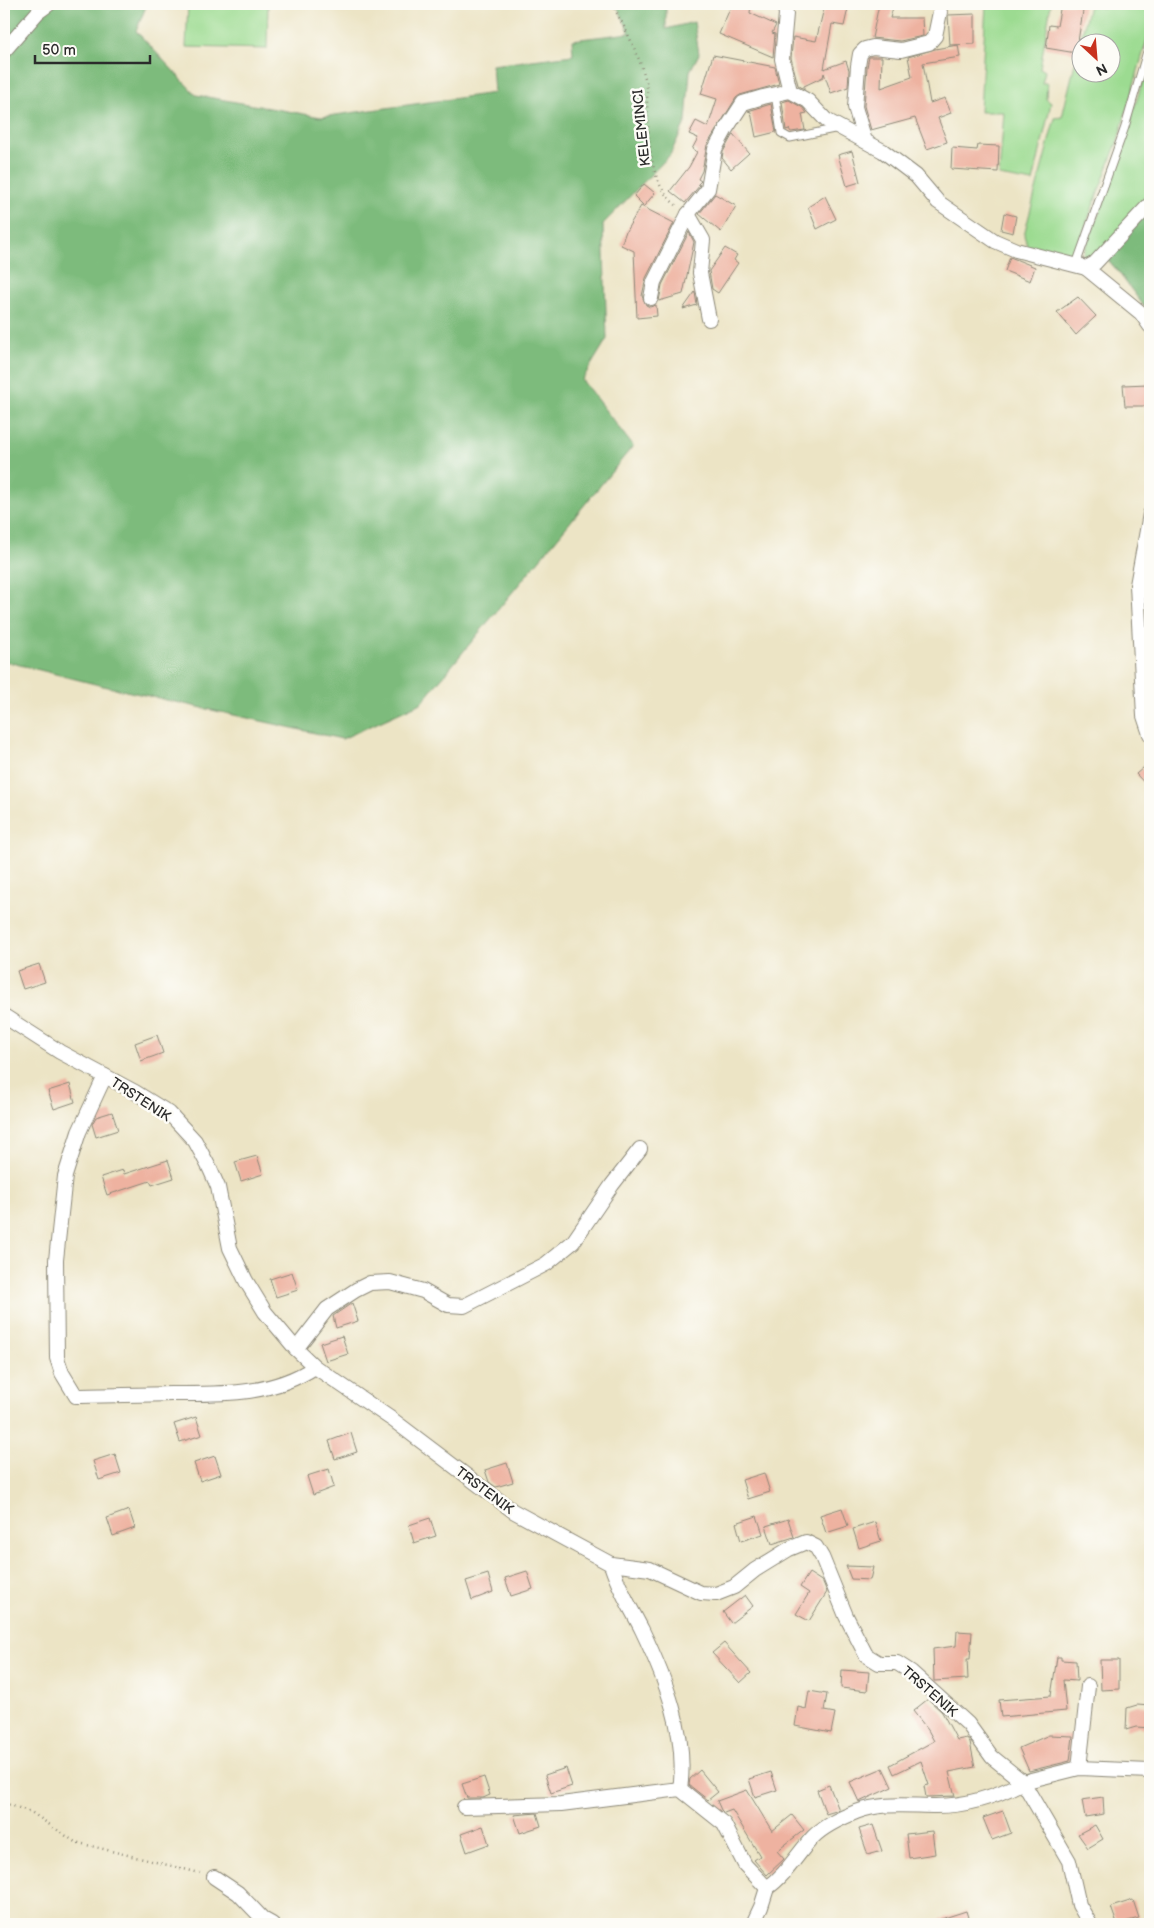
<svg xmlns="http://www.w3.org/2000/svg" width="1154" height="1928" font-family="'Balsamiq Sans',sans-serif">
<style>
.green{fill:#9cdb91;stroke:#64835e;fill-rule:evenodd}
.forest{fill:#7dbb7b;stroke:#547353}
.building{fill:#eeb2a0}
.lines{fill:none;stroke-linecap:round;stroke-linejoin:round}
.lane-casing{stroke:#8c8878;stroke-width:9}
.street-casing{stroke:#8c8878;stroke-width:16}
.path{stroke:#8c8878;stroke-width:2.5;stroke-dasharray:1 4;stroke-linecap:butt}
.lane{stroke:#fff;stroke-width:7}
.street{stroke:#fff;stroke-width:14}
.labels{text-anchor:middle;stroke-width:5;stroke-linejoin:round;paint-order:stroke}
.street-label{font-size:14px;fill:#2b2b2b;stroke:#fdfcf7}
</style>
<rect width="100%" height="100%" fill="#fdfcf7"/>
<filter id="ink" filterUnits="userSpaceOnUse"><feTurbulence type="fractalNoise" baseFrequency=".02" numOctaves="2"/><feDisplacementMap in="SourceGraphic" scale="10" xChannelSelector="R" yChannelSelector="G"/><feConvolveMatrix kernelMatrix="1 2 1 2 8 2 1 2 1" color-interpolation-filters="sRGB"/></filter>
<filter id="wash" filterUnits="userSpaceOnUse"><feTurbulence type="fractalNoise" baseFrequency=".0096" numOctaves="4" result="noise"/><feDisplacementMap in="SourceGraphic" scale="20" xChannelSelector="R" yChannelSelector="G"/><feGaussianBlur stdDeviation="1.12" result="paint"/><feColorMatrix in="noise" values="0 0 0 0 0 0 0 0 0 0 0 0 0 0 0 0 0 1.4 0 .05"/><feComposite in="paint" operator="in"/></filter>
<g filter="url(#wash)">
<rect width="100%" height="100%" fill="#ece4c5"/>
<g class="green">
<polygon points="188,4 268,4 267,49 186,47"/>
<polygon points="986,4 1051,4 1040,68 1045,71 1042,83 1047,83 1046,99 1051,103 1033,182 999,176 1004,112 980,112"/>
<path d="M1104 4 1119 7 1120 4H1150V29L1118 140 1073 259 1028 249 1024 235 1055 118 1062 117 1089 5 1103 8ZM1082 42H1112V72H1082Z"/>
<polygon points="1149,61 1150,62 1150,197 1102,253 1085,261 1082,257 1084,251 1108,191"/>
</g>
<g class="forest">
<polygon points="4,4 147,4 136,31 196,95 321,117 494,93 492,65 573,55 572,40 630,33 616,4 666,4 666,29 694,22 699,54 690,71 686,121 670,155 603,224 607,339 582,380 633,446 421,703 342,739 99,685 4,661"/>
<polygon points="1150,197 1150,307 1146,309 1116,269 1102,253"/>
</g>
<g id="blocks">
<g class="building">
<polygon points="732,4 751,4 750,13 776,25 772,33 775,34 773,57 719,34"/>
<polygon points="825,4 849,4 844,26 832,24 824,69 846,61 849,70 848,87 831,93 824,73 823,77 804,86 804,89 798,85 791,58 793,37 816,41"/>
<polygon points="879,4 894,4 890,18 922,18 923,36 900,41 872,38"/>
<polygon points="1061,4 1084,5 1076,53 1046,48 1049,25 1057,26"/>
<polygon points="975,14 975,44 950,45 948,15"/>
<polygon points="958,45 960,57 923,63 930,103 945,98 951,113 938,118 947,142 927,149 915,118 871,130 864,106 867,67 869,57 882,57 881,88 912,77 908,57 935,49"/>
<polygon points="713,55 775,67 779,84 740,95 736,98 707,145 702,171 698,179 701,181 698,184 700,185 685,203 670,191 689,167 697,152 692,149 698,138 689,134 696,121 708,127 717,99 701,94"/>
<polygon points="789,100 803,108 807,113 802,114 805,130 791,132 789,129 786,130 782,102"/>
<polygon points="771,104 776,132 756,137 751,112 748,111"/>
<polygon points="733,134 749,153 731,169 722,158 723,152"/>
<polygon points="978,145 999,146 998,172 951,169 952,148 977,150"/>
<polygon points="852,151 860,182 847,186 838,155"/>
<polygon points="644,184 655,193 644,206 634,196"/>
<polygon points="715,194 736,206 721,232 699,214"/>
<polygon points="825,196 836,219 817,229 808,207"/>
<polygon points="641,206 674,223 646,278 642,296 646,305 650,307 656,305 657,316 637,318 634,251 621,245 626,231"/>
<polygon points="1004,213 1016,216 1013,233 1001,230"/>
<polygon points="689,232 694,242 683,294 659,301 662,285"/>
<polygon points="725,248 737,255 734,260 738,263 718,293 712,289 709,271"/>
<polygon points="1010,257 1035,267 1030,281 1005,271"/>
<polygon points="695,292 697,305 683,309"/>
<polygon points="1078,297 1096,316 1076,335 1057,312"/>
<polygon points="1148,384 1150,406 1125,406 1123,385"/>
<polygon points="1150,762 1150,789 1136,774"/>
<polygon points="39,964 45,982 23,989 17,971"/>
<polygon points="157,1035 163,1053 141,1061 135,1043"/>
<polygon points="70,1084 75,1102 54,1109 48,1091"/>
<polygon points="112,1112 118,1130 96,1137 92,1124 96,1117"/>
<polygon points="257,1156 263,1174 241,1181 235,1162"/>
<polygon points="168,1160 174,1178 152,1185 150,1181 107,1195 101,1177 123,1170 124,1174"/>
<polygon points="292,1272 298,1290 276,1297 270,1279"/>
<polygon points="352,1303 358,1321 336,1328 333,1316"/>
<polygon points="342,1336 348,1354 326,1361 320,1343"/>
<polygon points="196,1417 202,1435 180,1442 174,1424"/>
<polygon points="351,1433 357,1452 335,1459 329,1441"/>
<polygon points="115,1454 121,1473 99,1480 93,1461"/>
<polygon points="215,1456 221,1474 200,1481 194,1463"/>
<polygon points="507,1463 513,1482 496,1487 489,1482 485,1470"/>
<polygon points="329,1469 334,1487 313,1495 307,1476"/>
<polygon points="764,1473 770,1492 748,1499 742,1480"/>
<polygon points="842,1508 848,1526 826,1533 820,1515"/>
<polygon points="129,1510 135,1528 113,1536 107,1518"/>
<polygon points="757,1516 763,1534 741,1541 736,1523"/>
<polygon points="430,1518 436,1536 414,1543 409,1525"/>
<polygon points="788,1519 794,1537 772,1544 766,1526"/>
<polygon points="875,1522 881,1541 859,1548 853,1529"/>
<polygon points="846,1566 873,1567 870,1580 851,1579"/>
<polygon points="527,1571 533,1589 511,1596 505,1578"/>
<polygon points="809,1573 823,1582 827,1592 809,1621 796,1614 809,1593 800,1587"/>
<polygon points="488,1574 493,1592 472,1600 466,1581"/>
<polygon points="745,1595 753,1606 731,1623 723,1612"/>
<polygon points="957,1631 972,1632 970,1659 967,1659 968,1679 934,1681 933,1649 956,1646"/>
<polygon points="724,1643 751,1673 740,1683 712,1653"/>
<polygon points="1057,1657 1061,1657 1061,1660 1076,1661 1077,1681 1063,1680 1066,1711 1001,1717 999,1700 1051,1696"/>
<polygon points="1100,1660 1119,1660 1119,1689 1101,1690"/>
<polygon points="842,1670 869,1672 867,1691 841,1688"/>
<polygon points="809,1691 827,1694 824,1711 835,1713 831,1733 795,1726 798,1707 806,1709"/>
<polygon points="928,1699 942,1712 957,1740 967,1738 970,1742 975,1767 949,1772 955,1796 926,1797 924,1786 929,1785 921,1761 894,1774 890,1765 934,1741 928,1730 913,1711"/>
<polygon points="1137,1705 1150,1706 1150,1728 1136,1727 1126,1730 1127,1708"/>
<polygon points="1049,1735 1073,1736 1070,1761 1029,1771 1019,1748"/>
<polygon points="566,1768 572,1786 551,1793 545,1775"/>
<polygon points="883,1768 892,1787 859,1802 850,1782"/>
<polygon points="700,1770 718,1792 708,1800 689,1785 690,1779"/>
<polygon points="771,1772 777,1790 755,1797 749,1779"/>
<polygon points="484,1777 490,1795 483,1798 467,1798 462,1784"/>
<polygon points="829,1785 839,1810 826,1814 817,1790"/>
<polygon points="747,1790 772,1831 792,1815 804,1830 777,1851 784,1859 767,1875 754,1860 760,1856 732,1810 724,1813 721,1810 717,1801"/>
<polygon points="1103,1797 1104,1814 1085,1817 1082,1800"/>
<polygon points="1003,1811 1011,1833 992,1840 983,1818"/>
<polygon points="537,1813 541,1826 520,1833 514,1815"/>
<polygon points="873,1825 882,1851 868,1855 859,1829"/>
<polygon points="1095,1825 1103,1839 1088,1848 1078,1834"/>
<polygon points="483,1826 489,1844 467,1852 461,1834"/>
<polygon points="932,1831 935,1854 909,1858 906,1834"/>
<polygon points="1133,1900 1139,1918 1117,1924 1111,1907"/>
<polygon points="966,1911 970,1924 932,1924 932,1922"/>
</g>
</g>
</g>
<g filter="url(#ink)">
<use href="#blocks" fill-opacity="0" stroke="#8c8878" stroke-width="1"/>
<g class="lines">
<defs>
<g id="lane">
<polyline points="775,94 781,133 790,138 839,128"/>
<polyline points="1083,265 1078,259 1125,127 1150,41"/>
</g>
<g id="street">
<polyline points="784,4 786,14 782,59 790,91 808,101 826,120 883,151 916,176 938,202 995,241 1016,250 1086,268"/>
<polyline points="4,51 38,12 49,4"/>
<polyline points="865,141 855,107 858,66 860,54 865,49 873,47 901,50 929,43 935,36 940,12"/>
<polyline points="1150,204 1095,263 1086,268 1141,313 1150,326"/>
<polyline points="688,214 703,240 700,273 709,319"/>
<polyline points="651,298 654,282 688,214 708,189 715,149 726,129 743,103 763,97 790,91"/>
<polyline points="1150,514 1137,585 1144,716 1150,734"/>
<polyline points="4,1016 60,1052 135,1092 169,1113 195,1141 210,1169 218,1187 230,1248 246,1281 265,1312 296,1349 315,1367 393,1420 513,1511 611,1564 650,1569 701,1593 716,1594 734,1587 755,1570 789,1549 806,1542 816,1547 822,1557 846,1616 866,1655 879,1663 897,1663 911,1672 968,1724 992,1757 1023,1782 1079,1768 1150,1771"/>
<path d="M105 1076 79 1132 65 1176 56 1260 57 1358 62 1373 76 1396C107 1395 139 1395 171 1394 222 1394 271 1396 315 1367"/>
<polyline points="296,1349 327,1309 356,1290 370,1283 390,1282 423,1291 448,1305 464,1306 546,1264 573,1242 612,1185 640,1149"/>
<path d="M611 1564C618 1588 631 1608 642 1630 665 1678 688 1735 680 1789"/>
<polyline points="1079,1768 1088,1686"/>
<path d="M464 1807 561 1804 680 1789 724 1824 745 1865 767 1888C786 1875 798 1853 813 1837 825 1825 841 1818 856 1812 883 1802 908 1806 936 1806 968 1806 995 1797 1023 1782L1069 1861 1079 1905 1090 1924"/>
<polyline points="214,1877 238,1893 263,1919 272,1924"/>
<polyline points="753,1924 761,1907 767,1888"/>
</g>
</defs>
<use href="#lane" class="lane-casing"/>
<use href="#street" class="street-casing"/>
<g class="path">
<path d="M612 4C625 28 638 52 645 78 648 86 647 96 647 104 649 136 648 184 676 205"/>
<polyline points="4,1803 31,1812 75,1842 200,1873"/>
</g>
<use href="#lane" class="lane"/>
<use href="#street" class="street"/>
</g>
</g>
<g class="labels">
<g class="street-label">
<text transform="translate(641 128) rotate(-96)" y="5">KELEMINCI</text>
<text transform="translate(141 1099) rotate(33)" y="5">TRSTENIK</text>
<text transform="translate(485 1490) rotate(37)" y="5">TRSTENIK</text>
<text transform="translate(930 1691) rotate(41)" y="5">TRSTENIK</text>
</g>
</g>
<rect width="1154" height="1928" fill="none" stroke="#fdfcf7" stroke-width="20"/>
<g transform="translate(1096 58) rotate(154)"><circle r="24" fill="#fdfcf7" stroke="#a9a8a5"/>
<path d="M0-4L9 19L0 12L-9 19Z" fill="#c8321e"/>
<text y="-8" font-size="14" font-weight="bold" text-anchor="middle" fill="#2b2b2b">N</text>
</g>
<path d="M35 55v8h115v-8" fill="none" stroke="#2b2b2b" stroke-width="2.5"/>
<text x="42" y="55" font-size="15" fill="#2b2b2b" stroke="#fdfcf7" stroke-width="4" paint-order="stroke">50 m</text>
</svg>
